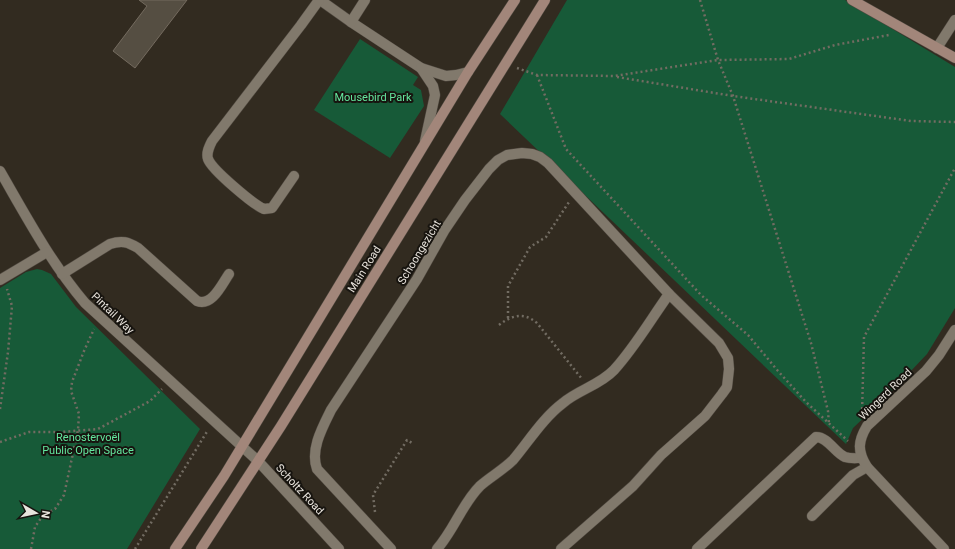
<svg xmlns="http://www.w3.org/2000/svg" width="955" height="549" font-family="Roboto,sans-serif">
<style>
.green{fill:#175a38}
.building{fill:#554e42;stroke:#746b5f}
.lines{fill:none;stroke-linecap:round;stroke-linejoin:round}
.street-casing{stroke:#504940;stroke-width:11}
.secondary-casing{stroke:#504940;stroke-width:11}
.path{stroke:#726c62;stroke-width:2.5;stroke-dasharray:2 3;stroke-linecap:butt}
.street{stroke:#81796c;stroke-width:10}
.secondary{stroke:#a2867a;stroke-width:10}
.labels{text-anchor:middle;stroke-width:4;stroke-linejoin:round;paint-order:stroke}
.park-label{font-size:11px;fill:#64e69e;stroke:#17140f}
.street-label{font-size:11px;fill:#e9e4dd;stroke:#17140f}
</style>
<rect width="100%" height="100%" fill="#322b20"/>
<g class="green">
<polygon points="567,0 845,0 955,67 955,308 927,354 892,391 853,428 846,444 500,114"/>
<polygon points="360,39 418,77 413,85 421,90 424,106 390,158 314,110"/>
<polygon points="37,269 42,270 51,274 76,307 200,429 127,549 0,549 0,288 26,272"/>
</g>
<polygon class="building" points="139,0 187,0 135,68 113,51 147,6"/>
<g class="lines">
<defs>
<g id="street">
<polyline points="320,0 351,22 421,68 446,76 456,75 468,72"/>
<polyline points="351,22 365,0"/>
<polyline points="937,48 955,20"/>
<polyline points="421,68 433,86 435,95 425,141"/>
<path d="M0 171C26 216 51 263 85 303L258 461 339 549"/>
<path d="M294 176 272 208 264 209C254 205 212 170 208 159 206 153 209 147 212 141L301 25 319 0"/>
<path d="M62 274 110 244C122 240 128 242 138 248L197 301C212 307 222 284 229 274"/>
<polyline points="0,280 47,252"/>
<polyline points="812,516 853,475 867,467"/>
<path d="M391 549 317 469C310 450 322 428 331 410L417 279 444 231 465 200 489 169 498 160 507 155 522 153 532 154 540 157 548 163 669 294 719 343 728 358 729 369 727 387 722 394 705 416 661 455 633 486 561 549"/>
<path d="M437 549C454 530 462 504 480 486 490 477 503 470 513 460 529 441 543 418 563 403 578 390 600 385 614 370 635 347 651 319 669 294"/>
<path d="M697 549 816 437C828 437 835 453 845 457 851 459 856 458 862 458"/>
<path d="M944 549 867 467C857 451 858 441 867 426L926 371 939 355 955 330"/>
</g>
<g id="secondary">
<polyline points="852,0 955,58"/>
<polyline points="175,549 224,476 468,72 515,0"/>
<polyline points="201,549 281,426 545,0"/>
</g>
</defs>
<use href="#street" class="street-casing"/>
<use href="#secondary" class="secondary-casing"/>
<g class="path">
<polyline points="700,0 718,60 733,96 811,343 828,411 829,424"/>
<polyline points="517,68 537,75 614,76 718,60 789,59 835,45 889,35"/>
<polyline points="537,75 566,149 701,295 748,335 778,371 806,402 848,441"/>
<polyline points="617,77 733,96 911,121 955,122"/>
<polyline points="508,318 508,286 530,247 546,237 569,202"/>
<path d="M499 325C512 315 524 312 537 323L582 379"/>
<polyline points="0,409 8,352 12,306 7,289"/>
<polyline points="862,414 864,337 955,168"/>
<polyline points="0,442 29,432 61,432 98,429 150,401 162,389"/>
<polyline points="375,512 373,495 407,440 412,443"/>
<polyline points="31,549 35,527 43,515 55,509 64,495 78,430 79,414 71,391 72,382 84,351 94,329"/>
<polyline points="135,549 208,430"/>
</g>
<use href="#street" class="street"/>
<use href="#secondary" class="secondary"/>
</g>
<g class="labels">
<g class="park-label">
<text x="373" y="101">Mousebird Park</text>
<text x="88" y="441">Renostervoël<tspan x="88" dy="13">Public Open Space</tspan></text>
</g>
<g class="street-label">
<text transform="translate(419 252) rotate(-59)" y="4">Schoongezicht</text>
<text transform="translate(364 269) rotate(-58)" y="4">Main Road</text>
<text transform="translate(113 313) rotate(44)" y="4">Pintail Way</text>
<text transform="translate(885 394) rotate(-44)" y="4">Wingerd Road</text>
<text transform="translate(300 489) rotate(47)" y="4">Scholtz Road</text>
</g>
</g>
<g transform="translate(36 513) rotate(99)" stroke="#17140f" stroke-width="3" paint-order="stroke">
<path d="M0-3L7 15L0 10L-7 15Z" fill="#e9e4dd"/>
<text y="-6" font-size="11" font-weight="bold" text-anchor="middle" fill="#e9e4dd">N</text>
</g>
</svg>
